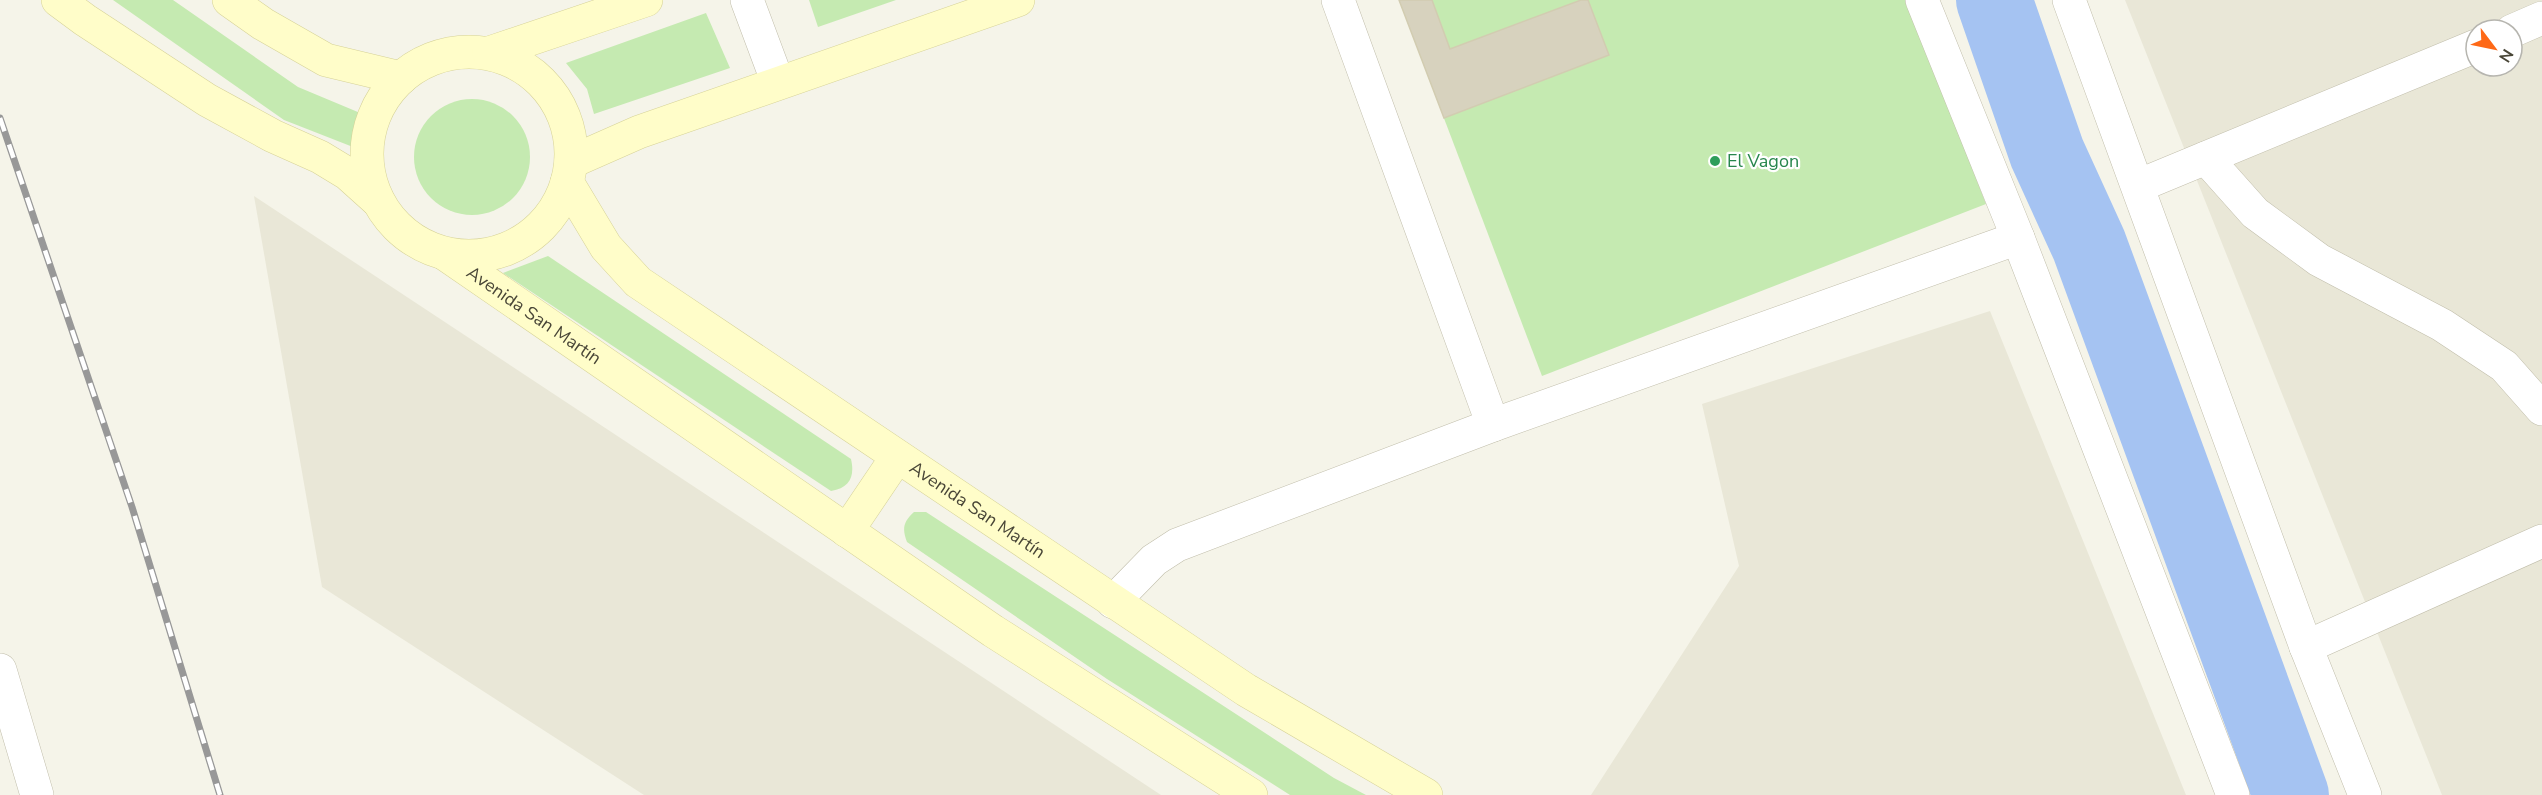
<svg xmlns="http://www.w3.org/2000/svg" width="2542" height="795" font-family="'Nunito Sans',sans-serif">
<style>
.residential{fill:#e9e7d7;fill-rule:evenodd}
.green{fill:#c5eab1}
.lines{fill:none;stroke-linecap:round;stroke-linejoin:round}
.river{stroke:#a5c3f2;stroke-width:76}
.building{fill:#d7d2be;stroke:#d2ccb1;stroke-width:1.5}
.street-casing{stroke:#c1beab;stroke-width:34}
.secondary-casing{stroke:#d6d298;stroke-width:34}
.street{stroke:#fff;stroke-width:33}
.secondary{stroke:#fffdc9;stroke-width:33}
.rail-casing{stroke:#989898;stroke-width:7}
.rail{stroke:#fff;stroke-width:4.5;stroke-dasharray:14;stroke-linecap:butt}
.leisure-dot{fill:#2e9e5b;stroke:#fff;stroke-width:2}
.labels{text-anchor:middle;stroke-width:4.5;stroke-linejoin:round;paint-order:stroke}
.leisure-label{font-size:18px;fill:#27864d;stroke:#fff;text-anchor:start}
.street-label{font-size:18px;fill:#494637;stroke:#fff}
</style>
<rect width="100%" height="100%" fill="#f5f4e9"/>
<g class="residential">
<path d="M2125 0H2542V795H2442ZM2476 30H2512V66H2476Z"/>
<polygon points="254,196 1161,795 644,795 322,587"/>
<polygon points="1990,311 2186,795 1591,795 1739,566 1702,404"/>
</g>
<g class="green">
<polygon points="113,0 173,0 298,87 365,115 353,147 284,120"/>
<polygon points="809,0 896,0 818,27"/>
<polygon points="1399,0 1908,0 1986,204 1542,376"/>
<polygon points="706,13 730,68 594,114 587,89 566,63"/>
<circle cx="472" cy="157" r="58"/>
<path d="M548 256 851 459C855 476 850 488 831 491L503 273Z"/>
<path d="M914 512H926L1334 778 1366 795H1290L1107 679 907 542C902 529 903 522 914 512Z"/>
</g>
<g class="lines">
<polyline class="river" points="1994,0 2047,153 2089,245 2291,795"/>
</g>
<polygon class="building" points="1399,0 1432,0 1450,49 1581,0 1588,0 1609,55 1444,118"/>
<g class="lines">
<defs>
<g id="street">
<polyline points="747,0 778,83"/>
<polyline points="1338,0 1493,425"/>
<polyline points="1922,0 2018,238 2233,795"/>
<polyline points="2069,0 2306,647 2365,795"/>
<polyline points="2512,31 2542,18"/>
<polyline points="2206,158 2255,213 2319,260 2442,325 2504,366 2542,409"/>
<polyline points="2138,186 2476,46"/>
<polyline points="1113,602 1154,560 1177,545 1493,425 2018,238"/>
<polyline points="2306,647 2542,541"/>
<polyline points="0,670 37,795"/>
</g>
<g id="secondary">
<polyline points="58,0 85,20 207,100 273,136 320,157 348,174 378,201"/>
<polyline points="229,0 263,24 326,60 401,78"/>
<circle cx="469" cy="154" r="102"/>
<polyline points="489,53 646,0"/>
<polyline points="571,162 639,132 1018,0"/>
<path id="s1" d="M567 182 606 247 638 282 1246 690 1426 795"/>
<path id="s2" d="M445 254 993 631 1251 795"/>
<polyline points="847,531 897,457"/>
</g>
</defs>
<use href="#street" class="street-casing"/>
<use href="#secondary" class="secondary-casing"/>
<use href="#street" class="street"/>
<use href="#secondary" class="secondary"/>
<defs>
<polyline id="rail" points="0,118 132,507 220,795"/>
</defs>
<use href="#rail" class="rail-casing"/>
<use href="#rail" class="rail"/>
</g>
<circle class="leisure-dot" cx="1715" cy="161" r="6"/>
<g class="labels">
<g class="leisure-label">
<text x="1727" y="167">El Vagon</text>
</g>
<g class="street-label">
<text dy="6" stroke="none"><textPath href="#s2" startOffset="108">Avenida San Martín</textPath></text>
<text dy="6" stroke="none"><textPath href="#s1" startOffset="532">Avenida San Martín</textPath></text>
</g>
</g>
<g transform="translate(2494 48) rotate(122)"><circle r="28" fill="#ffffff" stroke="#b6b5af" stroke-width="1.5"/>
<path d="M0-4.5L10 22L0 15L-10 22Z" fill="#fe6917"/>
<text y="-9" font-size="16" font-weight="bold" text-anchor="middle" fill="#494637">N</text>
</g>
</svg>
